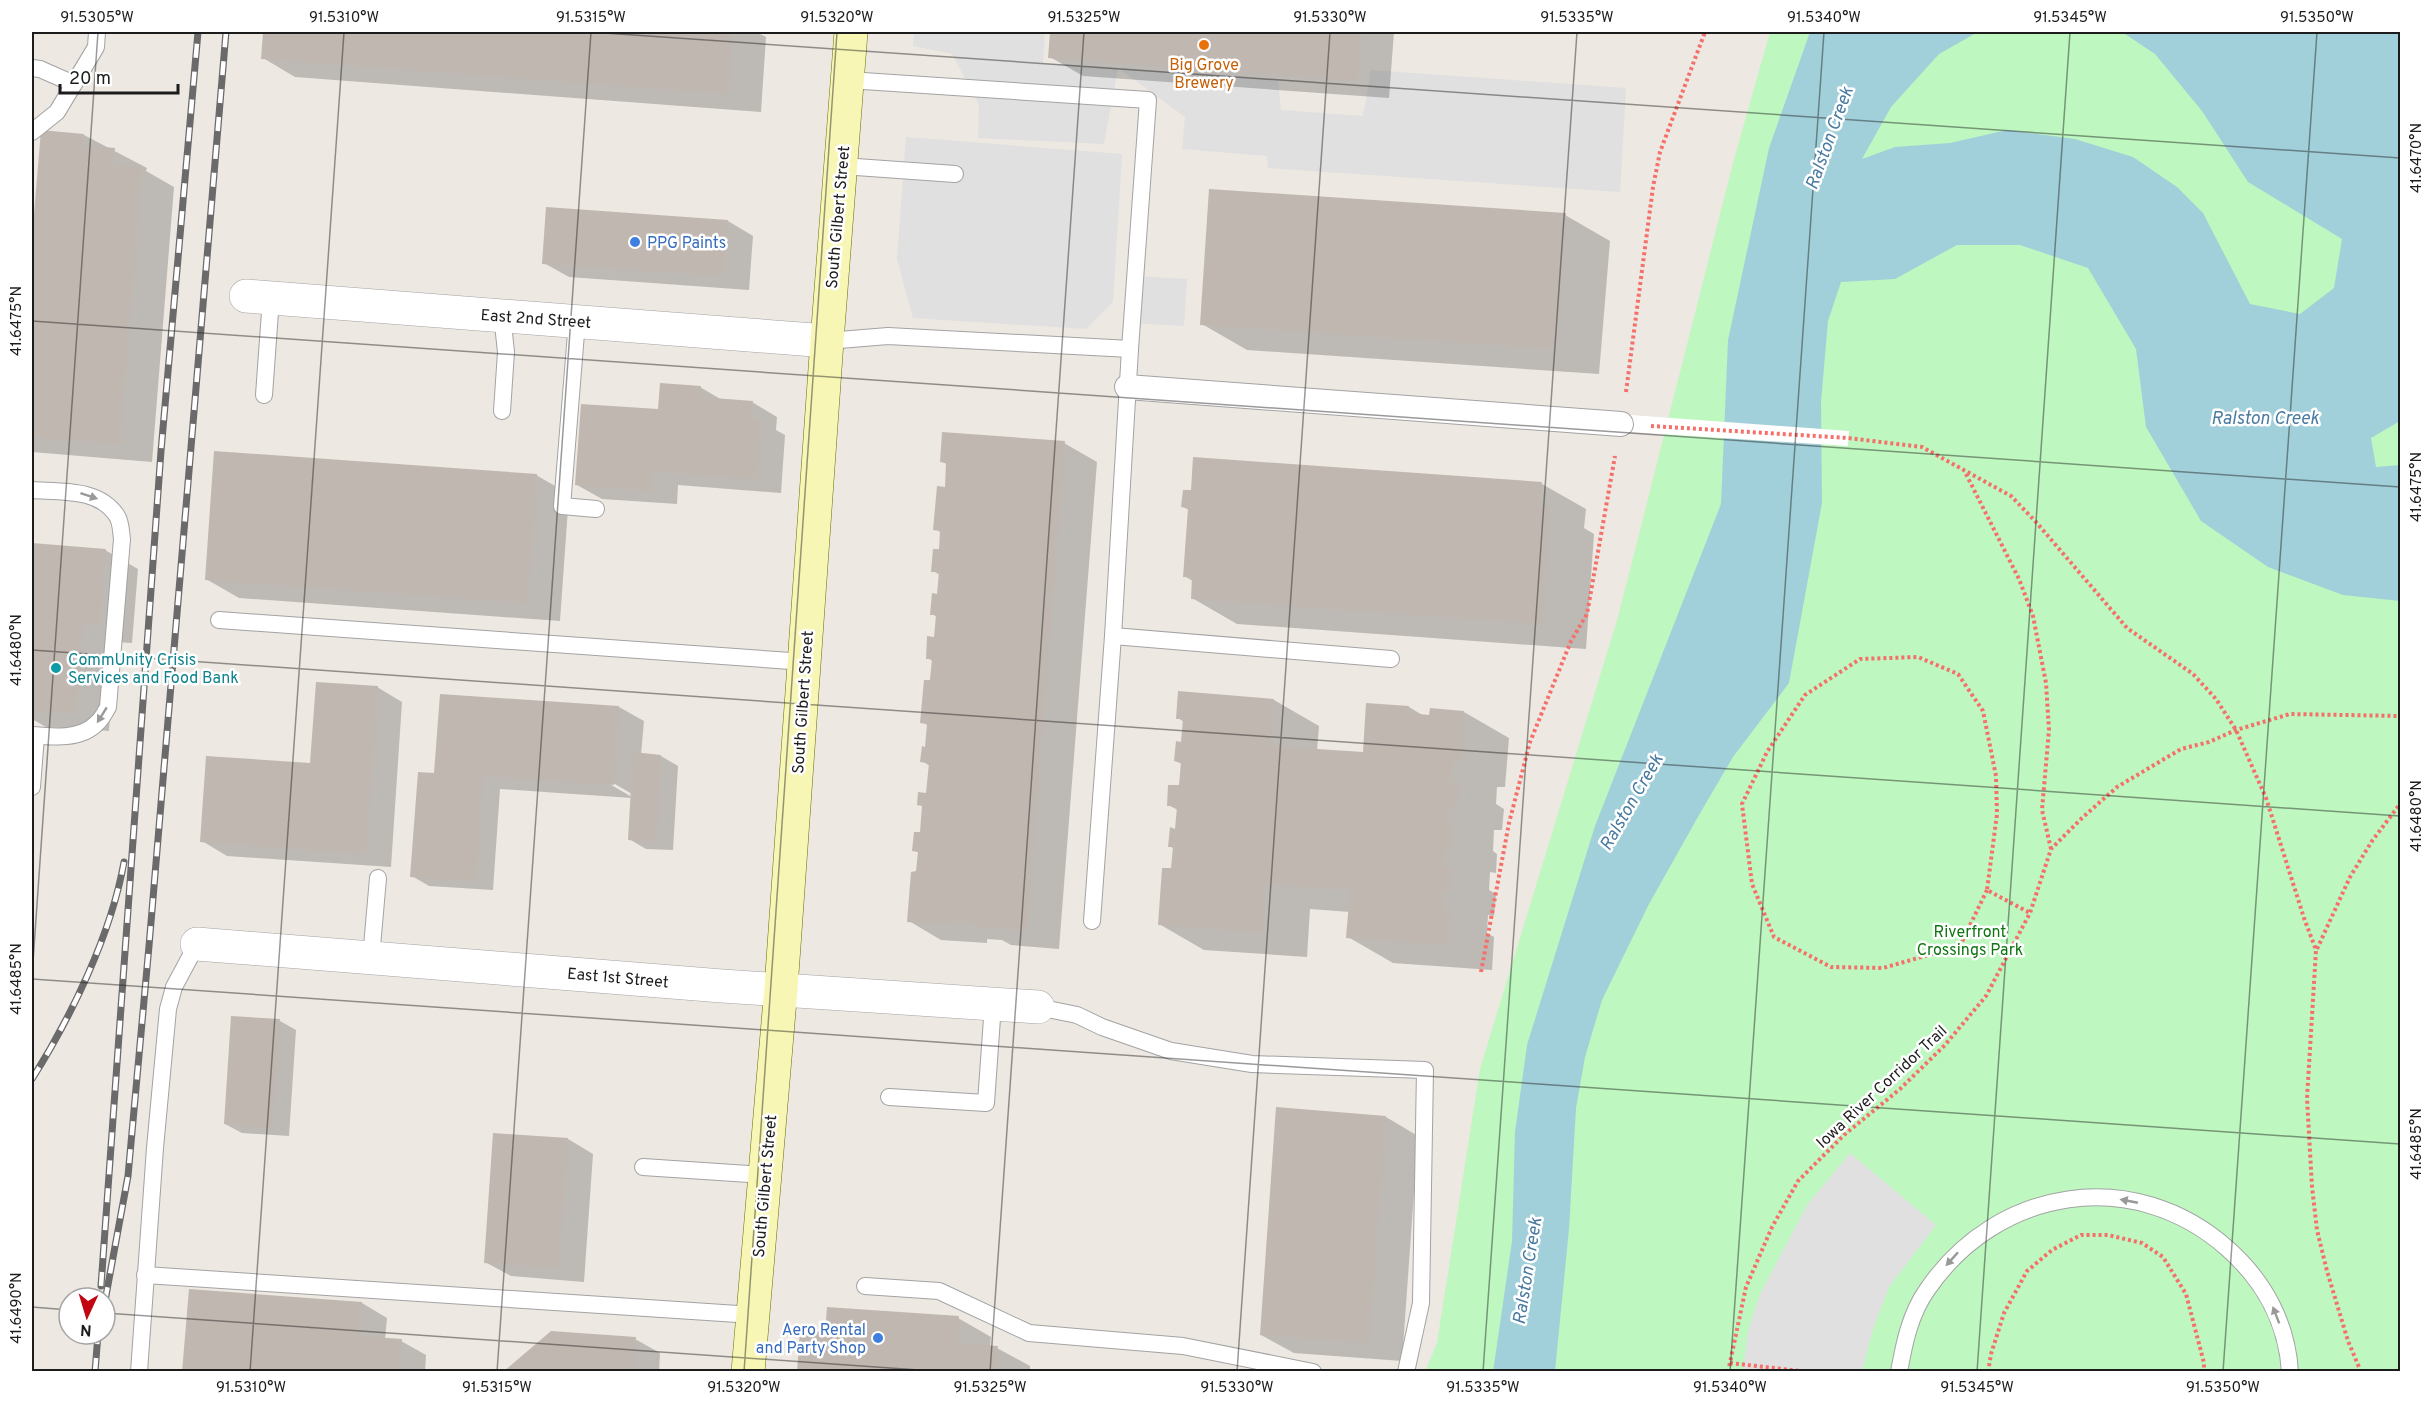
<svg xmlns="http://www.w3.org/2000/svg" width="2432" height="1403" font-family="Overpass,sans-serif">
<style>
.park{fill:#bef7bf}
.parking{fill:#e0e0e0}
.water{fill:#a2d0da}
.pier{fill:#fff}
.shadow{fill:#0003;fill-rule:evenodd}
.building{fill:#c1b7b1}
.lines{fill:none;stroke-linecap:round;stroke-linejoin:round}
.service-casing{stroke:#a3a3a3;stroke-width:18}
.pedestrian-casing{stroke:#a3a3a3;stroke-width:26}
.minor-casing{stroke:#a3a3a3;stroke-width:34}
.secondary-casing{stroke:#686d08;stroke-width:34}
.path{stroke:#f5706a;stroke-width:4;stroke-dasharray:3 3;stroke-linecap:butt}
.service{stroke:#fff;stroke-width:16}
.pedestrian{stroke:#fff;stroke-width:24}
.minor{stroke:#fff;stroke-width:33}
.secondary{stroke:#f7f6b5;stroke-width:33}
.rail-casing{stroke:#6a6a6a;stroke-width:7}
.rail{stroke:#fff;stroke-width:4.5;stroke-dasharray:14;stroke-linecap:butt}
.oneway{fill:#999}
.ticks{fill:none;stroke:#1c1c1c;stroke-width:1.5;stroke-opacity:0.45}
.food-dot{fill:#e8710a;stroke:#fff;stroke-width:2}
.shop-dot{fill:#3f7fe0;stroke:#fff;stroke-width:2}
.culture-dot{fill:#0f9aa8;stroke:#fff;stroke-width:2}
.labels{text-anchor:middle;stroke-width:5;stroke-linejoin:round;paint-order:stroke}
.food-label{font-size:16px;fill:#c56008;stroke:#fff}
.street-label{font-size:16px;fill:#1c1c1c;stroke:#fff}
.shop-label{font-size:16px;fill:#366cbe;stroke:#fff;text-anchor:start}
.culture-label{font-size:16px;fill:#0d838f;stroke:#fff;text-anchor:start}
.park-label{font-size:16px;fill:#0e7511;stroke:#fff}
.water-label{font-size:18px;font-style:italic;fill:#497aa0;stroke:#fff}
.neatline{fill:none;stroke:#1c1c1c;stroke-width:2}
.ticks-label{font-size:15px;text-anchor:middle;fill:#1c1c1c}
</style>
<rect width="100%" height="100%" fill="#ede8e1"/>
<polygon class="park" points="1770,32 2400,32 2400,1371 1425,1372 1437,1343 1480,1069 1618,617 1733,163"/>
<g class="parking">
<polygon points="914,32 1045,32 1043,63 1118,68 1278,80 1281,110 1363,116 1371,70 1626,88 1620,192 1268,168 1267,156 1182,149 1185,117 1118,68 1104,144 978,138 979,105 952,54 913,46"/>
<polygon points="906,137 1122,154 1113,302 1086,329 913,318 897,259"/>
<polygon points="1135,276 1187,279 1184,326 1132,323"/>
<polygon points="1850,1153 1936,1225 1889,1287 1872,1332 1862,1371 1743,1371 1748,1331 1760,1294 1807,1205"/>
</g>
<polygon class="water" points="1810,32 1978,32 1939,54 1891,107 1862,159 1895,147 1950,143 2007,130 2075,139 2133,157 2177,187 2203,213 2250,304 2300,314 2334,288 2342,239 2248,182 2202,111 2155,54 2122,32 2400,32 2400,421 2371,438 2376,467 2400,465 2400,601 2343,595 2268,567 2201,521 2146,427 2136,349 2088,268 2020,245 1957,245 1895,279 1841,282 1828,321 1821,402 1822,503 1789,683 1733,757 1699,815 1649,904 1602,1000 1585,1057 1576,1108 1569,1229 1555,1371 1493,1372 1512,1241 1515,1132 1527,1045 1595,826 1721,504 1728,340 1769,148"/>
<polygon class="pier" points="1631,415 1849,431 1848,446 1630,432"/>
<g class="shadow">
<polygon points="265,32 756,32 766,37 761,112 295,77 263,58"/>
<polygon points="1052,32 1394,32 1389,98 1083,76 1050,57"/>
<polygon points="84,135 147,168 146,171 174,187 152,462 32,452 32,215 35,216"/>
<polygon points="1565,215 1610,241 1599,374 1247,350 1202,324"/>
<polygon points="728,221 753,236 749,290 569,277 544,263"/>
<polygon points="700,387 722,400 752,402 777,417 776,430 785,435 781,493 678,485 677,504 602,499 577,485 659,411"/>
<polygon points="1064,443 1097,462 1059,949 1011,945 1002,940 987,939 987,943 941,940 909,921 919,853 914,850 922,834 924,807 919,804 927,794 930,766 922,761 927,748 929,726 922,722 931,681 933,661 927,658 935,638 937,617 932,614 938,595 940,575 933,571 940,551 942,533 935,529 946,489 948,465 941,461"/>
<polygon points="536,475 569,494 560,621 239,598 206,579"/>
<polygon points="1542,484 1586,509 1584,528 1594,534 1586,649 1237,624 1192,598 1193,581 1184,576 1189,510 1183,507 1192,492"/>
<polygon points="32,544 105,550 138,569 132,643 115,642 109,731 46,727 32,719"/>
<polygon points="377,687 402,702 391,867 227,856 202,841 312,764"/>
<polygon points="1180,693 1274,700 1319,726 1317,751 1364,754 1409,707 1424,716 1431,716 1431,710 1464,712 1509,738 1505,787 1497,787 1496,804 1504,809 1502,830 1494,830 1493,851 1497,854 1496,873 1490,872 1489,890 1496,894 1494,916 1488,915 1487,933 1494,937 1492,970 1393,963 1348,937 1350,912 1310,909 1307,957 1204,950 1159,924 1173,870 1174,849 1170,846 1176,831 1178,810 1168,805 1180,787 1182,764 1175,761 1183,743 1184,722 1178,718"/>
<path d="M619 707 644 721 641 755 661 756 678 766 673 850 646 849 629 839 632 798 500 789 493 890 429 886 412 876 436 774ZM608 780 632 794V797L606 782Z"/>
<polygon points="280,1021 296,1030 289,1136 242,1133 225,1124"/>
<polygon points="1386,1117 1418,1136 1402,1361 1294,1353 1261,1335"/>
<polygon points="568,1139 593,1154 584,1282 511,1276 485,1262"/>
<polygon points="362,1303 387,1318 385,1339 401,1341 426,1355 425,1372 184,1372"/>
<polygon points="958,1318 991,1337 990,1347 997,1348 1030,1366 1030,1372 798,1372 827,1334"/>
<polygon points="635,1339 660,1353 659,1372 506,1372"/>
</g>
<g class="building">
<polygon points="263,32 733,32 729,94 261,59"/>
<polygon points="1050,32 1361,32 1357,81 1048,58"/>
<polygon points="41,130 84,134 83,145 115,148 113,165 142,167 120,444 32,437 32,214 34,214"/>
<polygon points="1209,189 1566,213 1555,349 1200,325"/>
<polygon points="546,207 728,220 724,276 542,264"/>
<polygon points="660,383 701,386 700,397 753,401 752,419 761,420 757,479 653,472 652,491 575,485 581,404 658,409"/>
<polygon points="942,432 1065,441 1027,931 977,927 978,923 955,921 954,925 907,922 911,872 916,871 918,852 912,851 914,832 920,832 922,806 917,805 918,792 926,793 929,763 920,762 922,746 925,747 927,724 920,723 924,680 930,680 932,659 926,659 927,636 934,637 936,615 930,615 932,593 937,594 939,572 931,572 933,549 939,549 940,531 933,530 937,486 945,487 946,463 940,462"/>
<polygon points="214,451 537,474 528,603 205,580"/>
<polygon points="1193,457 1542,482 1540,506 1550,507 1542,624 1191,599 1192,577 1183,577 1188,508 1181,507 1183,490 1191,490"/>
<polygon points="32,543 106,549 100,625 83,624 76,714 32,710"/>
<polygon points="316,682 378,686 366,854 200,842 206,756 310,763"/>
<polygon points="1178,691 1274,699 1271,746 1363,752 1366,703 1409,706 1409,713 1429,715 1430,708 1464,711 1461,762 1453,762 1451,781 1460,781 1457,806 1450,805 1449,826 1453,826 1452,848 1446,847 1444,866 1452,867 1450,891 1444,891 1443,910 1450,910 1448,945 1346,938 1350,890 1266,884 1263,933 1158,925 1162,868 1171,868 1173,847 1168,847 1170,827 1175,829 1177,806 1167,806 1168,785 1179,785 1181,762 1174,761 1176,741 1181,742 1183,719 1176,719"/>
<polygon points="440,694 619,706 614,785 483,776 476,882 410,877 418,772 434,773"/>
<polygon points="633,752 661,755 657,842 628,840"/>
<polygon points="231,1016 280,1019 272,1128 224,1124"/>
<polygon points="1276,1107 1386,1116 1369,1343 1260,1335"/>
<polygon points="493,1133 568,1138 559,1268 484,1263"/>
<polygon points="189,1289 362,1302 360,1336 402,1339 399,1372 182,1372"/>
<polygon points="827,1307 959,1316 957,1343 998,1346 996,1372 797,1372 800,1330 825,1332"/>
<polygon points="551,1331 636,1337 633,1372 503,1372"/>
</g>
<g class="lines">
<defs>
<g id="service">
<polyline points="32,68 40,69 74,84"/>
<polyline points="32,132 57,112 96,47 97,32"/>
<polyline points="842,166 955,174"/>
<polyline points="577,321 562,506 596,509"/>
<polyline points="827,341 888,336 1130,349 1148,100 848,80"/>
<polyline points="1130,349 1113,636 1391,659"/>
<polyline points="264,395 271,298"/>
<polyline points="502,411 506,352 502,315"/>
<path d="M32 490C61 492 99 488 117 516 121 522 121 532 122 539L108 707C105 712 102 719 97 723 81 740 52 737 32 735"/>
<polyline points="219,620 805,662"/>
<polyline points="32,787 36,736"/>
<polyline points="1092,921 1113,636"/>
<polyline points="371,958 378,878"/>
<polyline points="1038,1007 1077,1015 1102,1027 1171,1051 1252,1064 1425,1070 1421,1303 1406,1372"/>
<polyline points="889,1097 986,1103 993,1004"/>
<polyline points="643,1167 765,1175"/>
<polyline points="145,1275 753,1315"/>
<polyline points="865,1286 939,1291 1029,1333 1183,1346 1313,1372"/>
<polyline points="139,1372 155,1148 168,1009 174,987 197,944"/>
<path d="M1899 1372C1904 1344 1910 1314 1927 1290 1997 1187 2134 1165 2228 1249 2264 1281 2287 1323 2290 1372"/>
</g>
<polyline id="pedestrian" points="1127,387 1621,424"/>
<g id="minor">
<polyline points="246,296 827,341"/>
<polyline points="197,944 722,986 1038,1007"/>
</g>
<polyline id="secondary" points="748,1372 781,988 827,341 851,32"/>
</defs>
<use href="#service" class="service-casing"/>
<use href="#pedestrian" class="pedestrian-casing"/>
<use href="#minor" class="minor-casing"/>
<use href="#secondary" class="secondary-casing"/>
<g class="path">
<polyline points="1626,392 1653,187 1660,152 1705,32"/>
<polyline points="1651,426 1848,438 1922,447 2011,496 2036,522 2127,628 2193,674 2216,699 2236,730 2266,798 2304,918 2316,950 2307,1098 2312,1187 2317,1230 2327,1271 2348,1341 2361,1372"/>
<polyline points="1966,474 2019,579 2033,616 2046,683 2049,730 2042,810 2051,849"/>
<polyline points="1987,890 1960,946 1883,968 1831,967 1774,937 1752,884 1742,804 1767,752 1805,695 1860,659 1918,657 1958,674 1983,711 1996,776 1997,814 1987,890 2030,913"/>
<polyline points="2317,949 2350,877 2372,841 2400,804"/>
<polyline points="1481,972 1509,823 1530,742 1571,641 1587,614 1615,456"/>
<polyline points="1730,1363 1809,1372"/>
<polyline points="1728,1372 1746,1287 1772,1227 1798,1181 1844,1135 1900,1089 1945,1045 1986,996 2030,913 2051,849 2082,818 2117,787 2181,749 2209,742 2236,730 2290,714 2400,716"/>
<polyline points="1988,1372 1991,1354 2004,1313 2027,1271 2052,1250 2081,1235 2108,1235 2142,1243 2163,1257 2186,1294 2204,1363 2204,1372"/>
</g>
<use href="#service" class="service"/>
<use href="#pedestrian" class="pedestrian"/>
<use href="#minor" class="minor"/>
<use href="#secondary" class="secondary"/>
<defs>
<g id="rail">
<path d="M32 1079C71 1017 111 935 124 862"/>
<polyline points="101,1286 161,451 198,32"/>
<polyline points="105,1301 128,1176 149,946 226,32"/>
<polyline points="95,1372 98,1334"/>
</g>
</defs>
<use href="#rail" class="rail-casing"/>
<use href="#rail" class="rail"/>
</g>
<defs><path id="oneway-solid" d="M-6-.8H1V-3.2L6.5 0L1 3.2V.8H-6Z" transform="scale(1.5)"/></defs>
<g class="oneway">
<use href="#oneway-solid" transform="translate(89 496) rotate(18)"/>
<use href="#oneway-solid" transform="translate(102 715) rotate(122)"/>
<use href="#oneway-solid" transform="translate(2129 1201) rotate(-169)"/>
<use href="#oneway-solid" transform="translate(1952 1259) rotate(132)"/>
<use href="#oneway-solid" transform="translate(2276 1315) rotate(-111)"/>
</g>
<path class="ticks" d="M590 32 2400 158M32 321 2400 487M32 650 2400 816M32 976 98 32M32 979 2400 1144M32 1307 69 1310M105 1313 947 1372M250 1372 344 32M497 1372 591 32M744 1372 837 32M990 1372 1084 32M1237 1372 1330 32M1483 1372 1577 32M1730 1372 1824 32M1977 1372 2070 32M2223 1372 2317 32"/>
<circle class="food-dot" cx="1204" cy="45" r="6"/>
<g class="shop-dot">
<circle cx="635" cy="242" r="6"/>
<circle cx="878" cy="1338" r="6"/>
</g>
<circle class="culture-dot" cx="56" cy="668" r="6"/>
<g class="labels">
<g class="food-label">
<text x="1204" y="70">Big Grove<tspan x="1204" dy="18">Brewery</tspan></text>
</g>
<g class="street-label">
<text transform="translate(837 217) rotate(-85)" y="6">South Gilbert Street</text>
<text transform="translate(536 318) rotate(4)" y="6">East 2nd Street</text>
<text transform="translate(802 702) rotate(-86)" y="6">South Gilbert Street</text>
<text transform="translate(618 977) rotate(5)" y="6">East 1st Street</text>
<text transform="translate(1881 1086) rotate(-43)" y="6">Iowa River Corridor Trail</text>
<text transform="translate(764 1186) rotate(-85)" y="6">South Gilbert Street</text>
</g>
<g class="shop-label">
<text x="647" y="248">PPG Paints</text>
<text x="866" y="1335" text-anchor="end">Aero Rental<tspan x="866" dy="18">and Party Shop</tspan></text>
</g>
<g class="culture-label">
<text x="68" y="665">CommUnity Crisis<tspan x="68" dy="18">Services and Food Bank</tspan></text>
</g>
<g class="park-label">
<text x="1970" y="937">Riverfront<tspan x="1970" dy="18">Crossings Park</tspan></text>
</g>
<g class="water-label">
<text transform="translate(1829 138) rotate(-70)" y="6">Ralston Creek</text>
<text x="2265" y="424">Ralston Creek</text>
<text transform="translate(1631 802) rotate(-60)" y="6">Ralston Creek</text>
<text transform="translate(1527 1271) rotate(-81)" y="6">Ralston Creek</text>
</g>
</g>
<rect width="2432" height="1403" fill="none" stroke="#ffffff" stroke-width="66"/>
<g transform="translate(87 1316) rotate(184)"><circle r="28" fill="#ffffff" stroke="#a4a4a4" stroke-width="1.5"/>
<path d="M0-4.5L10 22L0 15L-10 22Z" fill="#c10612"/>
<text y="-9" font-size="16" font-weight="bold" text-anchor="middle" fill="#1c1c1c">N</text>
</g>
<path d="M60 84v9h118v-9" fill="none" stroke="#1c1c1c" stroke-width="3"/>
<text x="69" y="84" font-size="18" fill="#1c1c1c" stroke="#ffffff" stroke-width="4.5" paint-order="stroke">20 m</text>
<rect x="33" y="33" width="2366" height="1337" class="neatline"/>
<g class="ticks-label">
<text x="97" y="22">91.5305°W</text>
<text x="344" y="22">91.5310°W</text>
<text x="591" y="22">91.5315°W</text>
<text x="837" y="22">91.5320°W</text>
<text x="1084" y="22">91.5325°W</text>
<text x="1330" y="22">91.5330°W</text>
<text x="1577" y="22">91.5335°W</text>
<text x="1824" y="22">91.5340°W</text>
<text x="2070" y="22">91.5345°W</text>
<text x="2317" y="22">91.5350°W</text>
<text transform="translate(2416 158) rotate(-90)" y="5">41.6470°N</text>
<text transform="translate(16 321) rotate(-90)" y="5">41.6475°N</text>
<text transform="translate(2416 487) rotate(-90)" y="5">41.6475°N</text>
<text transform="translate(16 650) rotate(-90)" y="5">41.6480°N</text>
<text transform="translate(2416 816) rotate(-90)" y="5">41.6480°N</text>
<text transform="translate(16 979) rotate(-90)" y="5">41.6485°N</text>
<text transform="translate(2416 1144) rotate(-90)" y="5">41.6485°N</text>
<text transform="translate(16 1308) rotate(-90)" y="5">41.6490°N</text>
<text x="251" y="1392">91.5310°W</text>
<text x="497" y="1392">91.5315°W</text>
<text x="744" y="1392">91.5320°W</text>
<text x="990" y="1392">91.5325°W</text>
<text x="1237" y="1392">91.5330°W</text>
<text x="1483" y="1392">91.5335°W</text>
<text x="1730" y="1392">91.5340°W</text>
<text x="1977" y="1392">91.5345°W</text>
<text x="2223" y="1392">91.5350°W</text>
</g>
</svg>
